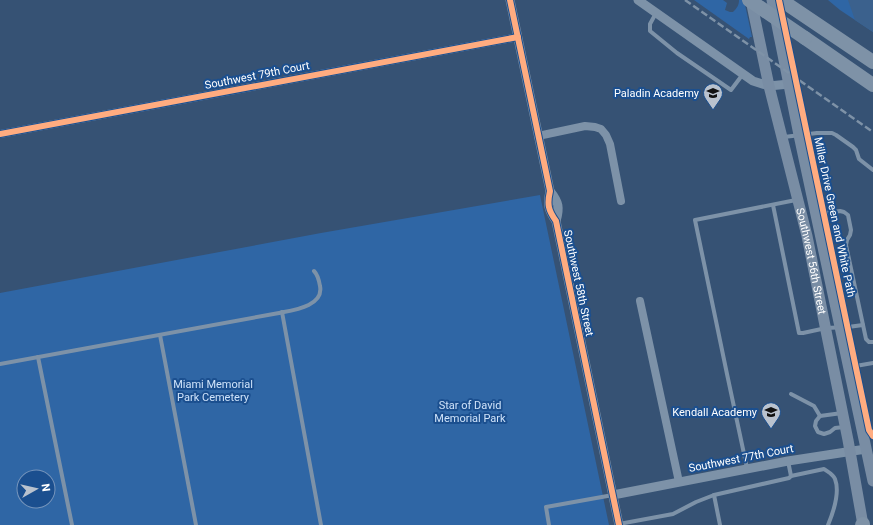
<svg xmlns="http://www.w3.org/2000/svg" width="873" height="525" font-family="Roboto,sans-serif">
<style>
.green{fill:#2f66a5;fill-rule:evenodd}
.water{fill:#3b618d}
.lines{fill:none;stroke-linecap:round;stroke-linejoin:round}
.service{stroke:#7d92a8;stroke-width:4}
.minor{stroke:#7d92a8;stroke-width:8}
.tertiary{stroke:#7d92a8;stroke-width:9}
.secondary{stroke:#798da4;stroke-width:11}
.motorway{stroke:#7e92a7;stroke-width:14}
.rail{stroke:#7e92a7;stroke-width:2.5;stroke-dasharray:7 3;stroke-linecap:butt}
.motorway-bridge{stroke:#7e92a7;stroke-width:14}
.cycleway-casing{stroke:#1b4f8f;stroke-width:8}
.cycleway{stroke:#ffac80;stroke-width:6}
.labels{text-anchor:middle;stroke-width:4;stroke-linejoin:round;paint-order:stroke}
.street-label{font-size:11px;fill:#fff;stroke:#1b4f8f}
.poi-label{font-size:11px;fill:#fff;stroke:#1b4f8f;text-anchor:end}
.park-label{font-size:11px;fill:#cfe3fa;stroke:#1b4f8f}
</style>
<rect width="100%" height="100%" fill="#365274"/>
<g class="green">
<path d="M694 0H723L727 3 725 10 730 12H733C737 8 739 5 739 0H744L752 37H750L749 39Z"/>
<polygon points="828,0 873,0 873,32 840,10"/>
<path d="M540 195 609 525H0V293L321 233ZM24 477H48V501H24Z"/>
</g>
<polygon class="water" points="848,0 873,0 873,32 855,20"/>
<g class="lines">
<g class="service">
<polyline points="656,13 650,24 650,31 677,53 731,90 743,74"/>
<polyline points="784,137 817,133 832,133 836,135 853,147 856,150 859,159 873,170"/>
<polyline points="773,205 799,333 803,333 826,328 848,327 863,325"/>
<polyline points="817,214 840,211 844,212 848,215 851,230 850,235 847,240 846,245 866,339 869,342 873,342"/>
<polyline points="282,312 321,525"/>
<polyline points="160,335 196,525"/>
<polyline points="38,357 72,525"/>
<path d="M0 364 279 313C294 310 324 306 320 286 319 280 318 275 314 271"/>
<polyline points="850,367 873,363"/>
<polyline points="791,394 814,406 820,416"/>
<polyline points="842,413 820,416 816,421 815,426 818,432 824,434 830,432 835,428 844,427"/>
<polyline points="747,468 727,374 695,220 796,200"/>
<path d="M791 476 824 469C828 472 833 474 835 479 840 492 833 513 828 525"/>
<polyline points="714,495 720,525"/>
<polyline points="619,524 673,514 696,502 714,495 789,478 791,476 788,461"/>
<polyline points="549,525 546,507 613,495"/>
</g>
<g class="minor">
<polyline points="0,134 518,37"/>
<polyline points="538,136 585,126 595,127 601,129 606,135 610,144 621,201"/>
<polyline points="640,301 679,482"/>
</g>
<g class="tertiary">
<path d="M510 0 550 191C547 204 548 210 556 221L619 525"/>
<polyline points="638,0 753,81 769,86 789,84"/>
<path d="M550 191C559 202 560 208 556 221"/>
<polyline points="613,495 788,461 866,449"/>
</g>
<g class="secondary">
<path id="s1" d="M751 0 769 86 807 236 848 440 863 525"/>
<polyline points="772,0 799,135 873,481"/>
</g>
<g class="motorway">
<polyline points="781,0 873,62"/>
<polyline points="805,38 873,85"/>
<polyline points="862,525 863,524"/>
</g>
<polyline class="rail" points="685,0 873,132"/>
<polyline class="motorway-bridge" points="749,0 805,38"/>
<defs>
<g id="cycleway">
<path d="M510 0 550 191C547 204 548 210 556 221L619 525"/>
<polyline points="779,0 869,430 873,436"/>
<polyline points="0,134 518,37"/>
</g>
</defs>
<use href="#cycleway" class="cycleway-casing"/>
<use href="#cycleway" class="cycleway"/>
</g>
<defs>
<symbol id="school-pin" viewBox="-11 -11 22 30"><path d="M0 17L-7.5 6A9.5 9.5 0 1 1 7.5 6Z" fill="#b9c2ce" stroke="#1b4f8f"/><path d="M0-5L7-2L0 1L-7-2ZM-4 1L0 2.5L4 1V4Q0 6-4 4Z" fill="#111"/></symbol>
</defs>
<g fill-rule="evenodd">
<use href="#school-pin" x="702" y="82" width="22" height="30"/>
<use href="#school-pin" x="760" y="401" width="22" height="30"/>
</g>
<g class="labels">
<g class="street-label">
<text transform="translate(257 75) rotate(-11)" y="4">Southwest 79th Court</text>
<text transform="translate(835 217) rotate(78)" y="4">Miller Drive Green and White Path</text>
<text dy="4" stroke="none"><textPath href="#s1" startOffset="268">Southwest 56th Street</textPath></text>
<text transform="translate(579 283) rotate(78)" y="4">Southwest 58th Street</text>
<text transform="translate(741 458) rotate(-11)" y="4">Southwest 77th Court</text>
</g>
<g class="poi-label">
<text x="699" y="97">Paladin Academy</text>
<text x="757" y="416">Kendall Academy</text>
</g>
<g class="park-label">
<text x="213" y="388">Miami Memorial<tspan x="213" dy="13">Park Cemetery</tspan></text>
<text x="470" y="409">Star of David<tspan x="470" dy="13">Memorial Park</tspan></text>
</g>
</g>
<g transform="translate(36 489) rotate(82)"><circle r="19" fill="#1b4f8f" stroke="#7695bc"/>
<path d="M0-3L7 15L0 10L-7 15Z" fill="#b9c2ce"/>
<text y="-6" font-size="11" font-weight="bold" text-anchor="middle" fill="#ffffff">N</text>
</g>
</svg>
